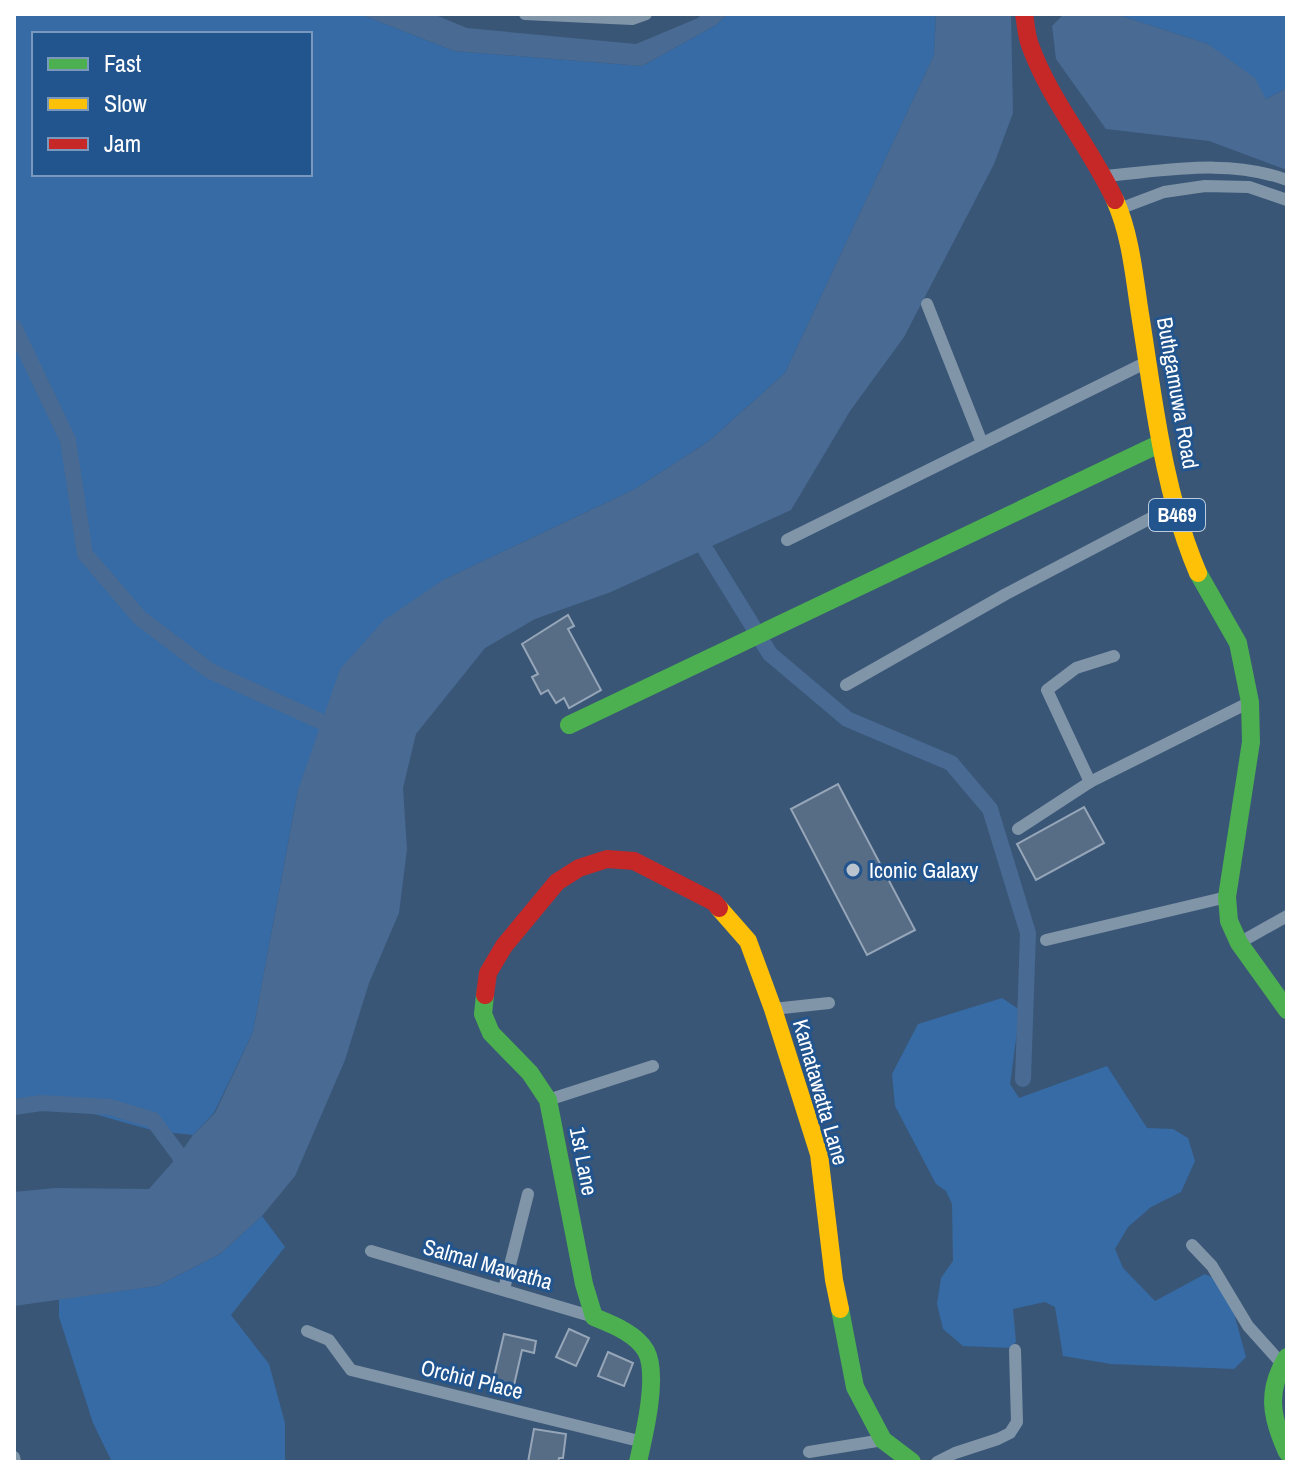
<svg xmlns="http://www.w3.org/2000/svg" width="1301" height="1476" font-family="'Archivo Narrow',sans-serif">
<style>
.green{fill:#366ba5;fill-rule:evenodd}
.water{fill:#486a93}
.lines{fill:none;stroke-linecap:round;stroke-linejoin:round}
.canal{stroke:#486a93;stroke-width:16}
.building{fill:#566d85;stroke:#96a6b8;stroke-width:2}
.street{stroke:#8195a9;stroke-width:12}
.fast{stroke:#4caf50;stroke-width:18}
.slow{stroke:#ffc107;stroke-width:18}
.jam{stroke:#c62828;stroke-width:18}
.poi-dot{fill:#bac4cf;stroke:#22548e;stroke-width:3}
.labels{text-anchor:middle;stroke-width:6;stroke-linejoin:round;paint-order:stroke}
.shield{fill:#22548e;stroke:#bdccdd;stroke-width:2}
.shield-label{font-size:20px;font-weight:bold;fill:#fff}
.street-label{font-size:22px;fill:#fff;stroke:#22548e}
.poi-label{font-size:22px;fill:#fff;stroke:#22548e;text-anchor:start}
</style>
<rect width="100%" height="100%" fill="#3a5676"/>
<g class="green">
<path d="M14 14H360L454 51 642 66 716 25 728 14H936L934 55 785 373 709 441 635 489 443 580 298 790 253 1032 214 1113 193 1135 155 1131 62 1105 14 1101ZM34 34H310V174H34Z"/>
<polygon points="1115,14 1287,14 1287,88 1266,99 1208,44"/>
<polygon points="1002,998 1020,1010 1010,1084 1019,1098 1107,1066 1147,1128 1173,1129 1188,1138 1195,1161 1181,1192 1151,1207 1128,1227 1115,1249 1123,1268 1155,1301 1205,1274 1226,1284 1246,1357 1234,1369 1111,1364 1063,1356 1055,1307 1045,1302 1013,1309 1016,1342 1010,1348 963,1346 943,1329 937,1304 941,1278 953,1261 952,1204 946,1191 936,1184 895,1106 892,1074 918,1024"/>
<polygon points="262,1216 285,1247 231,1315 269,1364 285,1423 285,1462 112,1462 93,1423 59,1317 59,1299 157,1286 220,1254"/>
</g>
<g class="water">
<polygon points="360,14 433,14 467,28 636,44 698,18 702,14 728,14 716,25 642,66 454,51"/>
<polygon points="936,14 1011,14 1013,113 994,164 904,337 850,411 791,510 611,592 535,619 485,648 416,734 403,788 407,849 399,913 369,983 345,1060 295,1176 262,1216 220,1254 157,1286 14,1306 14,1192 55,1188 149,1189 179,1155 193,1135 215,1113 253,1032 298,790 340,669 384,620 443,580 635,489 709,441 785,373 934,55"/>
<polygon points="1064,14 1115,14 1208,44 1255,78 1266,99 1287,88 1287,170 1209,141 1106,129 1056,59 1052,26"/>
</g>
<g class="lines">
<g class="canal">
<polyline points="14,327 68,440 85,554 140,618 210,671 322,722"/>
<polyline points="694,531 770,654 847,719 951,763 990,809 1028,933 1023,1079"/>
<polyline points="14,1107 41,1103 110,1107 153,1120 179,1155 187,1175"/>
</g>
</g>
<g class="building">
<polygon points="568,615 574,626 568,629 601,690 569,708 564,698 556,703 548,690 541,694 532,677 538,674 522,644"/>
<polygon points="838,784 915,930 867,955 791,809"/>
<polygon points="1084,807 1104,843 1036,880 1017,844"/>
<polygon points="569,1329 589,1338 576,1366 556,1357"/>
<polygon points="504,1334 536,1341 534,1353 522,1350 512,1394 491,1389"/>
<polygon points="608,1352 633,1363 624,1386 598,1376"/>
<polygon points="534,1429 566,1434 563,1458 559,1458 558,1462 528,1462"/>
</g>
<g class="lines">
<g class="street">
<polyline points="525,14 632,19 646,14"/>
<path d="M1104 176C1165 171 1228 158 1287 180"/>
<polyline points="1119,209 1164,192 1205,186 1249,187 1287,200"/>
<polyline points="927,304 982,443"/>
<polyline points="787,540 1147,362"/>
<polyline points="846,685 1006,594 1174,506"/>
<polyline points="1090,782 1047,690 1076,668 1114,656"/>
<polyline points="1018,829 1090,782 1250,702"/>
<polyline points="1046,940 1227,897"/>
<polyline points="1239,943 1287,916"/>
<polyline points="773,1009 829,1003"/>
<polyline points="548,1100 653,1066"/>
<polyline points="1192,1245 1212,1266 1248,1326 1282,1364"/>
<polyline points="371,1251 594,1317"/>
<polyline points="504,1289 528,1194"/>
<polyline points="307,1331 329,1340 351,1370 643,1442"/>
<polyline points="809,1452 883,1440"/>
<polyline points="14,1457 15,1462"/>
<polyline points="937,1462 955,1453 998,1439 1010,1433 1017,1422 1015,1350"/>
</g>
<g class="fast">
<polyline points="1198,573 1238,643 1250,702 1251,742 1227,897 1229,921 1239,943 1287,1010"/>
<polyline points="569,725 1161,443"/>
<path d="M485 995 483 1014 491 1033 530 1073 548 1100 584 1284 594 1317C611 1324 636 1333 646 1351 659 1375 644 1436 638 1462"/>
<polyline points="840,1309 855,1387 883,1440 912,1462"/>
<path d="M1287 1357C1266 1391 1271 1417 1287 1452"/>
</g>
<g class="slow">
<path d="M1115 200C1131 236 1134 276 1140 314 1154 401 1163 491 1198 573"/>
<polyline points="719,908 748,941 773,1009 819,1154 834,1280 840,1309"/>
</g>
<g class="jam">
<path d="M1024 14C1026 24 1026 35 1030 45 1050 101 1090 146 1115 200"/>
<polyline points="485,995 488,973 504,946 557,882 579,868 607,859 634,861 714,902 719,908"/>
</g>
</g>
<circle class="poi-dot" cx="853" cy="870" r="8"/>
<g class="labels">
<rect class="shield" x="1149" y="499" width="56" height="32" rx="6"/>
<g class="shield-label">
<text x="1177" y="522">B469</text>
</g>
<g class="street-label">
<text transform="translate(1178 393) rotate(80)" y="8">Buthgamuwa Road</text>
<text transform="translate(821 1092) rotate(74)" y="8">Kamatawatta Lane</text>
<text transform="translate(584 1161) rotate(79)" y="8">1st Lane</text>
<text transform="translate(488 1264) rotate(16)" y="8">Salmal Mawatha</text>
<text transform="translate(472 1379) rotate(14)" y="8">Orchid Place</text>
</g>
<g class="poi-label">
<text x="869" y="878">Iconic Galaxy</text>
</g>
</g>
<rect width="1301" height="1476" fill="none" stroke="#ffffff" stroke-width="32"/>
<rect x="32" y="32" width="280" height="144" fill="#22548e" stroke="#7a98bb" stroke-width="2"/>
<rect x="48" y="58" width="40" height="12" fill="#4caf50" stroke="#7a98bb" stroke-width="2"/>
<text x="104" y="72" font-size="24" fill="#ffffff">Fast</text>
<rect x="48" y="98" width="40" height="12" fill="#ffc107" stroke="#7a98bb" stroke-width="2"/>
<text x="104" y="112" font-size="24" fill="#ffffff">Slow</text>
<rect x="48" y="138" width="40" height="12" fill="#c62828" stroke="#7a98bb" stroke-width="2"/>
<text x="104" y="152" font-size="24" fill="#ffffff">Jam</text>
</svg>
